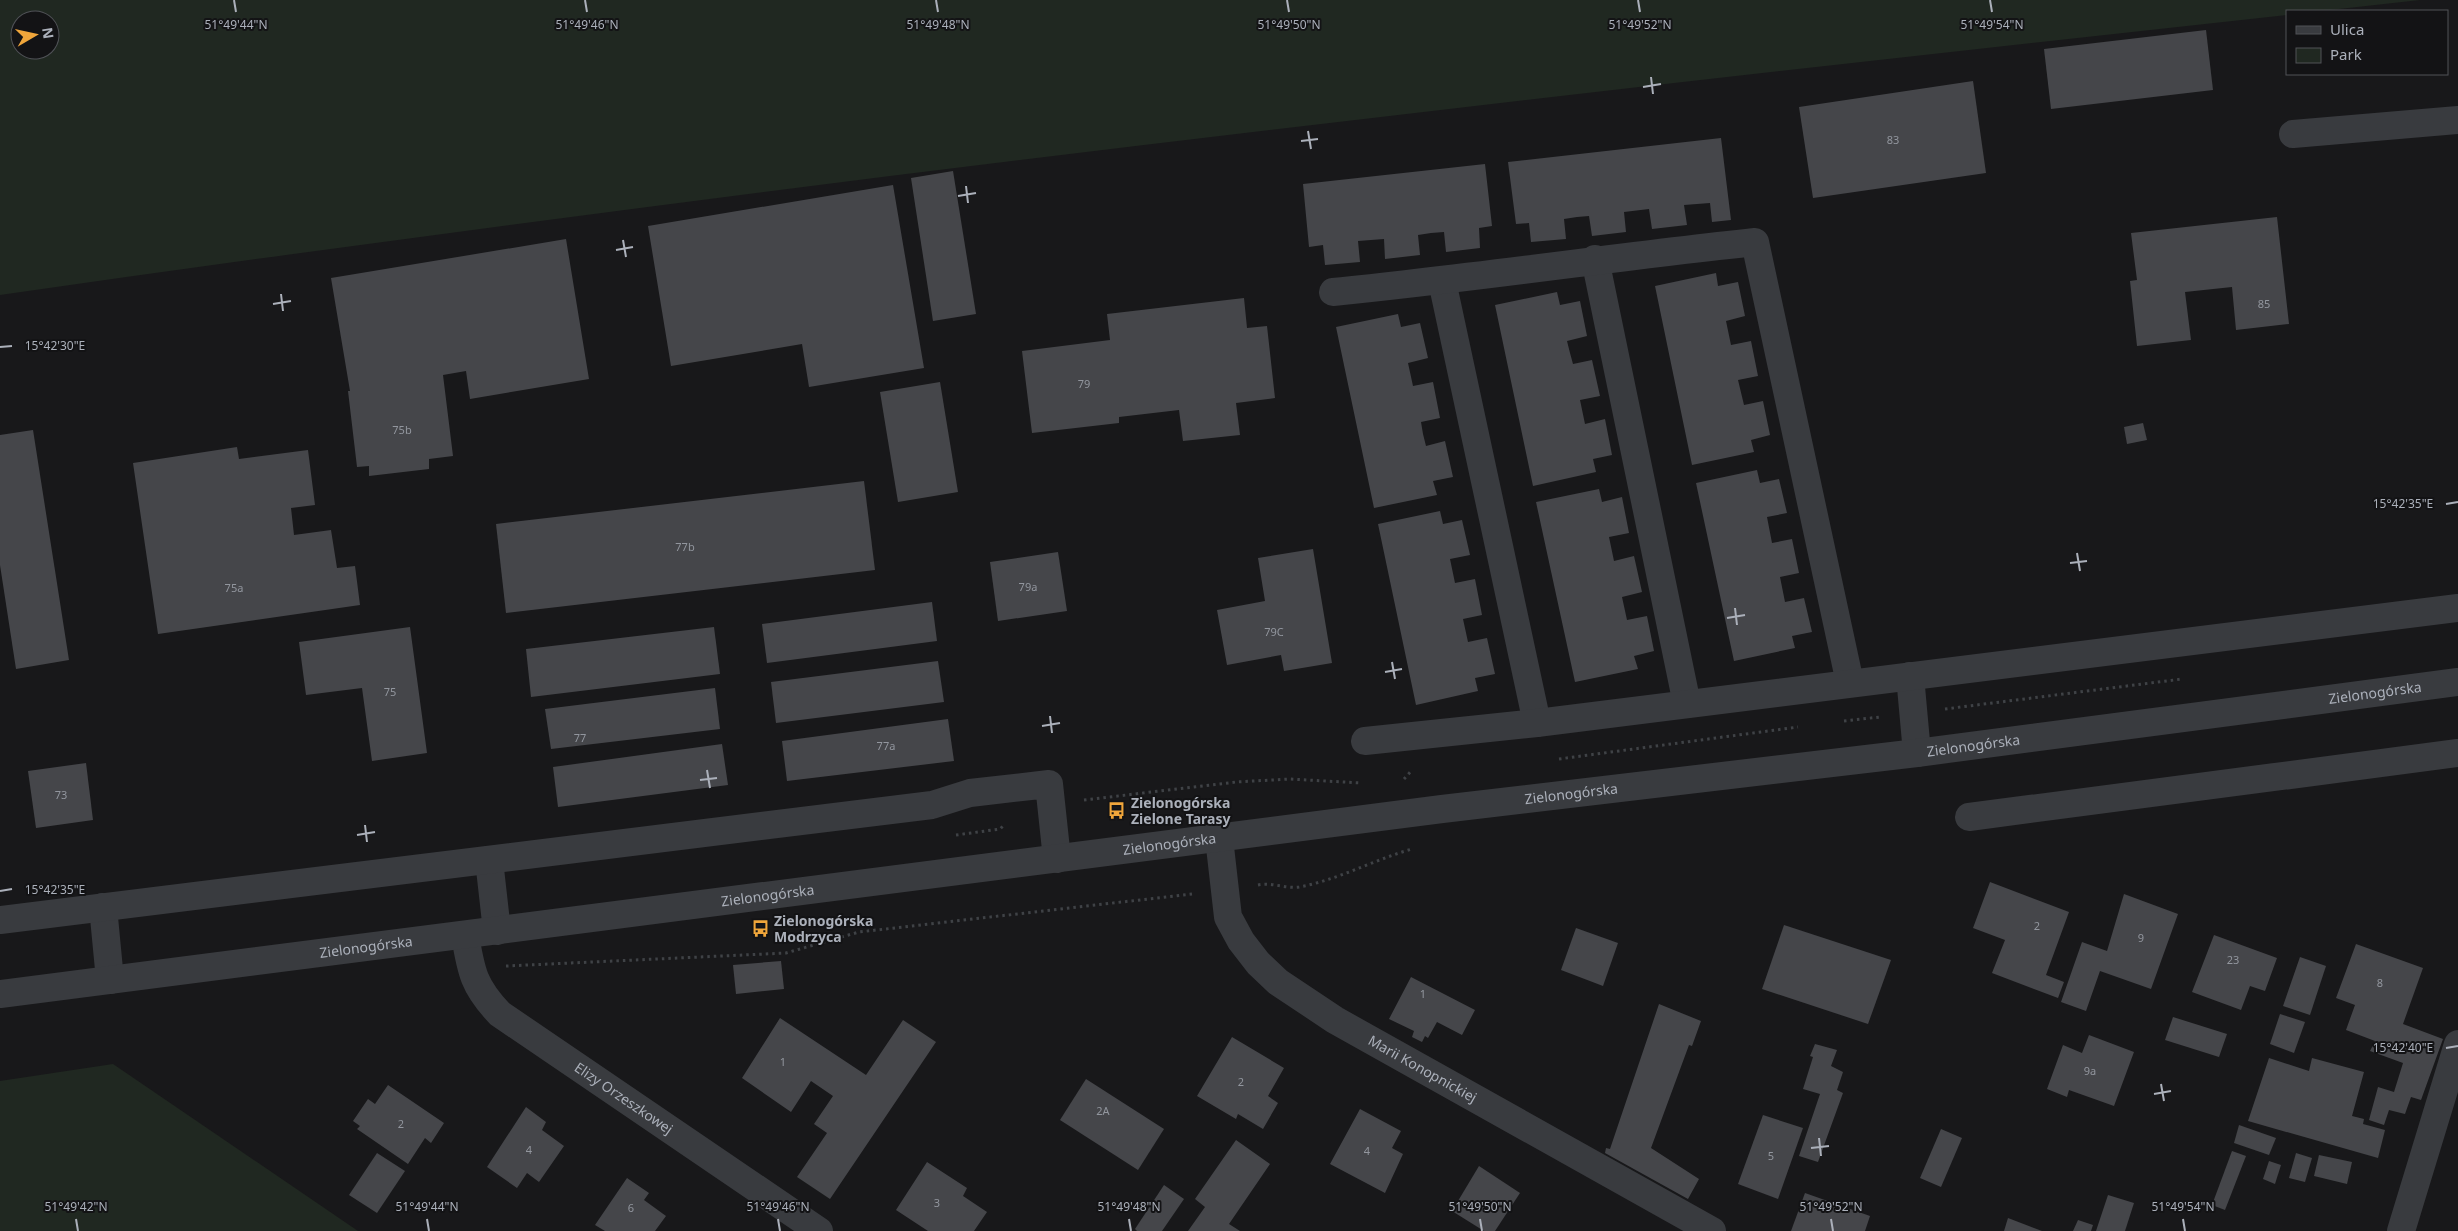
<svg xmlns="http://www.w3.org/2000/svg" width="2458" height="1231" font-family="'Noto Sans',sans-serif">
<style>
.green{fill:#202821;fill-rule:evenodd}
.building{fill:#45464a}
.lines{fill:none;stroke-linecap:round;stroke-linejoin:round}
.path{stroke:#3f4246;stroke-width:3;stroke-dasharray:2.5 4;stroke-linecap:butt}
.minor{stroke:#393b3f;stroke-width:28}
.ticks{fill:none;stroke:#abb0ba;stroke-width:2}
.labels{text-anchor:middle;stroke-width:4;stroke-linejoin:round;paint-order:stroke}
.number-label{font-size:11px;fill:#92969e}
.street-label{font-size:14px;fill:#abb0ba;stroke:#131315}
.poi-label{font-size:14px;font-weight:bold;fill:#abb0ba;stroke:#131315;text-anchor:start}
.ticks-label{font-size:12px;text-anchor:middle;fill:#abb0ba;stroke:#131315;stroke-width:4;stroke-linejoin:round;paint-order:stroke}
</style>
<rect width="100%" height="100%" fill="#18181a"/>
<g class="green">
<path d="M0 0H2420L2321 11H2287V15C1523 98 760 186 0 295ZM20 20H50V50H20Z"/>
<polygon points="113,1064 358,1231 0,1231 0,1081"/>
</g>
<g class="building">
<polygon points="2206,30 2213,90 2051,109 2044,49"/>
<polygon points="1973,81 1986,173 1813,198 1799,107"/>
<polygon points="1721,138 1731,220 1712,222 1710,203 1684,205 1687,225 1652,229 1649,209 1624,212 1626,232 1592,236 1589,216 1577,217 1564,219 1566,239 1531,242 1529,223 1516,224 1508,162"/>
<polygon points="1485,164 1492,226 1479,228 1480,248 1446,252 1444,232 1431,233 1418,235 1420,255 1385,259 1384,239 1358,241 1360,262 1325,265 1323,245 1309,247 1303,184"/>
<polygon points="953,171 976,314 933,321 911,178"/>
<polygon points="893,185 924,368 809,387 802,344 671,366 648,226"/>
<polygon points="2277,217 2289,324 2236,330 2232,287 2185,292 2191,340 2137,346 2130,281 2137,280 2131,233"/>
<polygon points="566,239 589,379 470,399 466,371 443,375 453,456 429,459 429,469 369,476 369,466 357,467 348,391 350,391 331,278"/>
<polygon points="1716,273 1718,286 1738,282 1745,316 1726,321 1731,345 1751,341 1758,376 1738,380 1744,405 1763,401 1770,435 1751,440 1754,452 1692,465 1655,286"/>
<polygon points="1557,292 1560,305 1580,301 1587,336 1567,341 1570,353 1573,364 1592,360 1600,396 1580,400 1585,424 1605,419 1612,455 1593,459 1596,472 1533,486 1495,305"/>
<polygon points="1244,298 1247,328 1267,326 1275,398 1236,403 1240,435 1183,441 1179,410 1119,417 1119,423 1032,433 1022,351 1110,340 1107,314"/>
<polygon points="1398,314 1401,327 1420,323 1428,358 1408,363 1413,386 1433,382 1440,418 1421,422 1423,434 1426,446 1445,441 1453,477 1433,481 1437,495 1374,508 1336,327"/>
<polygon points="940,382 958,492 898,502 880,392"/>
<polygon points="2143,423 2147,440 2127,444 2124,427"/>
<polygon points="33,430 69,660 16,669 0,565 0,435"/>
<polygon points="237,447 239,459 308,450 315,505 291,508 294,535 331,530 337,568 355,566 360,605 158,634 133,463"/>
<polygon points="1757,470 1760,483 1779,479 1787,513 1767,517 1772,543 1792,539 1799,573 1780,577 1785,602 1804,598 1812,632 1792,636 1795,648 1734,661 1696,483"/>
<polygon points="864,481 875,570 506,613 496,524"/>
<polygon points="1599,489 1602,502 1622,497 1629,533 1609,537 1614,561 1634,556 1642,592 1622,597 1627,620 1647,616 1654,651 1634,656 1638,669 1575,682 1536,502"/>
<polygon points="1440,511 1443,524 1462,520 1470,555 1450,559 1455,583 1475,579 1482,615 1463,619 1468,642 1487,638 1495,674 1475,678 1478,691 1416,705 1378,524"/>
<polygon points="1313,549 1332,663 1284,671 1281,655 1227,665 1217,610 1265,601 1258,558"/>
<polygon points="1058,552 1067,611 998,621 990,562"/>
<polygon points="932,602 937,641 767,663 762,624"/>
<polygon points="410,627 427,753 372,761 362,688 306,695 299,642"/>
<polygon points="714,627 720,674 531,697 526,649"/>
<polygon points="938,661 944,702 776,723 771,682"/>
<polygon points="715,688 720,729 551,749 545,709"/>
<polygon points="948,719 954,761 787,781 782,741"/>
<polygon points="722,744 728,785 558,807 553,767"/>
<polygon points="86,763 93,820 36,828 28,771"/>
<polygon points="1990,882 2069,912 2046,975 2064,982 2058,998 1992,973 2005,940 1973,928"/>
<polygon points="2124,894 2178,914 2151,989 2100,971 2086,1011 2061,1002 2082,942 2107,951"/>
<polygon points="1784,925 1891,960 1868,1024 1762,989"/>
<polygon points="1576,928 1618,943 1603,986 1561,970"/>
<polygon points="2214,935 2277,958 2265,991 2250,986 2241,1010 2192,992"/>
<polygon points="2356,944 2423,968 2403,1024 2443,1039 2421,1100 2411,1097 2405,1114 2389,1110 2384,1125 2369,1120 2378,1087 2394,1092 2403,1063 2370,1051 2375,1041 2346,1030 2355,1005 2336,998"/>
<polygon points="2300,957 2326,966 2310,1015 2283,1006"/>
<polygon points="781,961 784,989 736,994 733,965"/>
<polygon points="1411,977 1475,1010 1462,1035 1437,1022 1428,1038 1425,1036 1422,1042 1412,1037 1414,1031 1389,1019"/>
<polygon points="1659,1004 1701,1021 1692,1046 1689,1045 1651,1148 1699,1179 1688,1199 1605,1153 1606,1148 1610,1149"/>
<polygon points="2280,1014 2305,1022 2294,1053 2270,1044"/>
<polygon points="2173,1017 2227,1034 2219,1057 2165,1040"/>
<polygon points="780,1018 866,1075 903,1020 936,1042 830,1199 797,1177 827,1133 814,1124 833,1096 811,1081 791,1112 742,1078"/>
<polygon points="2089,1035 2134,1052 2114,1106 2069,1090 2067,1097 2047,1089 2063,1045 2082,1053"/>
<polygon points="1232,1037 1284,1068 1268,1096 1278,1103 1263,1129 1238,1114 1236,1119 1197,1096"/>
<polygon points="1815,1044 1837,1050 1831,1066 1843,1072 1837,1090 1843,1093 1818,1162 1799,1156 1820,1094 1803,1089 1813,1057 1810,1056"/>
<polygon points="2269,1058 2309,1071 2312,1058 2364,1072 2352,1116 2364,1119 2363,1124 2385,1130 2378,1158 2248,1121"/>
<polygon points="1086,1079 1164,1129 1138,1170 1060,1120"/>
<polygon points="388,1085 444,1123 431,1143 425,1138 408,1164 357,1129 360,1126 353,1121 368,1099 375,1104"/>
<polygon points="526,1107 546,1122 542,1130 564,1146 539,1182 527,1173 517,1188 487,1167"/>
<polygon points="1360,1109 1401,1131 1392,1148 1403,1154 1385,1193 1330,1164"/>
<polygon points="1763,1115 1803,1128 1778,1199 1738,1184"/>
<polygon points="2239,1125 2276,1138 2269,1155 2234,1143"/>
<polygon points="1941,1129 1962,1138 1941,1187 1920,1178"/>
<polygon points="1236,1140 1270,1164 1229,1224 1240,1231 1188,1231 1205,1207 1195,1199"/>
<polygon points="2232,1151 2246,1156 2225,1210 2212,1205"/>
<polygon points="377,1153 405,1171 377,1213 349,1195"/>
<polygon points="2296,1153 2312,1158 2305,1182 2289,1178"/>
<polygon points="2319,1155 2352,1162 2347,1184 2314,1176"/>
<polygon points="2269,1161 2281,1165 2275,1184 2263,1179"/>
<polygon points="927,1162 967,1188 963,1196 987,1212 974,1231 928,1231 896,1210"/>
<polygon points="1479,1166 1520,1193 1495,1231 1484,1231 1452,1211"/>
<polygon points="627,1178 649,1193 644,1200 666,1216 655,1231 605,1231 595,1225"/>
<polygon points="1164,1185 1184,1199 1162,1231 1137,1231 1135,1229"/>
<polygon points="1805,1193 1870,1216 1865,1231 1791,1231"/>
<polygon points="2108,1195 2134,1203 2125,1231 2096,1231"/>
<polygon points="2008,1218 2042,1231 2004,1231"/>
<polygon points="2078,1220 2093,1225 2091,1231 2073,1231"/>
</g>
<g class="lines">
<g class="path">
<polyline points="1945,709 2182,679"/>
<polyline points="1844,721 1880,717"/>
<polyline points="1559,759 1798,727"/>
<polyline points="1404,779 1412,770"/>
<polyline points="1084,800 1236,782 1290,779 1361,783"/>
<polyline points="956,835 1000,829 1005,824"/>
<path d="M1258 885C1272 882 1286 889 1299 887 1338 880 1373 860 1412 849"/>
<polyline points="506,966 786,953 859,932 1192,894"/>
</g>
<g class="minor">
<polyline points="2293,134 2458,120"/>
<polyline points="1595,259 1687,704"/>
<polyline points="1442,281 1537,723"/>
<path d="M1333 292C1474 278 1614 257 1755 242L1850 683"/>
<polyline points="1910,676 1917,753"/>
<polyline points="1365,741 1537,723 2458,608"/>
<polyline points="1969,817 2458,753"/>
<path id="s1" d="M1219 838 1228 917 1241 941 1258 963 1278 982 1335 1020 1712 1231"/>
<polyline points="489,860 497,931"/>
<polyline points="103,907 110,980"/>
<polyline points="0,920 932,805 970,793 1049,784 1057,859"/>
<path id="s2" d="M465 935C471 972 474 987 500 1014L819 1231"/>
<path id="s3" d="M0 994 1442 809 1917 753 2458 682"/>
<polyline points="2401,1231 2458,1044"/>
</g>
</g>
<path class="ticks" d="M234 0 236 12M585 0 587 12M936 0 938 12M1287 0 1289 12M1638 0 1640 12M1990 0 1992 12M1651 77 1653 94M1643 87 1661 84M1308 131 1311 149M1301 141 1318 139M966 186 968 203M958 196 976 193M623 240 626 257M616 250 633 247M281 294 283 311M273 304 291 301M0 347 12 346M2446 504 2458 502M2077 553 2080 571M2070 563 2087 561M1735 608 1737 625M1727 618 1745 615M1392 662 1395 679M1385 672 1402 669M1050 716 1052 733M1042 726 1060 723M707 770 710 788M700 780 717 778M365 825 367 842M357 835 375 832M0 891 12 889M2446 1048 2458 1046M2161 1084 2164 1101M2154 1094 2171 1091M1819 1138 1821 1156M1811 1148 1829 1146M76 1219 78 1231M427 1219 429 1231M778 1219 780 1231M1129 1219 1131 1231M1480 1219 1482 1231M1831 1219 1833 1231M2183 1219 2185 1231"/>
<defs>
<symbol id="bus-bare" viewBox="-9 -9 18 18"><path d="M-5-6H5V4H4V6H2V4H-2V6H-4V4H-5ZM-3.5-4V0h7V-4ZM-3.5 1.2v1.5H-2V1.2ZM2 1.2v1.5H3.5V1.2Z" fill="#f0a63b" stroke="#131315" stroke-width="2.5" paint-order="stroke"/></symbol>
</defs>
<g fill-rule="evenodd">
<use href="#bus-bare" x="1104" y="798" width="25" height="25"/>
<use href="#bus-bare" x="748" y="916" width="25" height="25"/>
</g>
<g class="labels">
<g class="number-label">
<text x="1893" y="144">83</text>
<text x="2264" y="308">85</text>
<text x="1084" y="388">79</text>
<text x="402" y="434">75b</text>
<text x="685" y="551">77b</text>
<text x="1028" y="591">79a</text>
<text x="234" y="592">75a</text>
<text x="1274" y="636">79C</text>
<text x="390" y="696">75</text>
<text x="580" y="742">77</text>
<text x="886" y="750">77a</text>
<text x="61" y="799">73</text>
<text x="2037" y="930">2</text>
<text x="2141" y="942">9</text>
<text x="2233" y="964">23</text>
<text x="2380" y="987">8</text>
<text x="1423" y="998">1</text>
<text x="783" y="1066">1</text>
<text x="2090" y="1075">9a</text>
<text x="1241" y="1086">2</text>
<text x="1103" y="1115">2A</text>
<text x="401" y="1128">2</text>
<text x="529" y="1154">4</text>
<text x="1367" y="1155">4</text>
<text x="1771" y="1160">5</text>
<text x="937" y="1207">3</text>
<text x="631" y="1212">6</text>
</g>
<g class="street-label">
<text dy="5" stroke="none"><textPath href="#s3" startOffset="2394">Zielonogórska</textPath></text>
<text dy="5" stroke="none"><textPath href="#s3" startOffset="1989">Zielonogórska</textPath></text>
<text dy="5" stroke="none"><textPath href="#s3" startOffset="1584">Zielonogórska</textPath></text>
<text dy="5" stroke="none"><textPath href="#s3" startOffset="1179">Zielonogórska</textPath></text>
<text dy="5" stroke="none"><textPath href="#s3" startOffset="774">Zielonogórska</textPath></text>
<text dy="5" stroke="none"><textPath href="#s3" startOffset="369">Zielonogórska</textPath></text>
<text dy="5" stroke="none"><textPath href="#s1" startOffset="331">Marii Konopnickiej</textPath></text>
<text dy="5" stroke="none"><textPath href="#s2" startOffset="238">Elizy Orzeszkowej</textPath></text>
</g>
<g class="poi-label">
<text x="1131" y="808">Zielonogórska<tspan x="1131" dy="16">Zielone Tarasy</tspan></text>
<text x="774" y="926">Zielonogórska<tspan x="774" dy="16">Modrzyca</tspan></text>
</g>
</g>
<g class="ticks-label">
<text x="236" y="29">51°49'44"N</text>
<text x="587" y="29">51°49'46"N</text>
<text x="938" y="29">51°49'48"N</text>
<text x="1289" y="29">51°49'50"N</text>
<text x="1640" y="29">51°49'52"N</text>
<text x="1992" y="29">51°49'54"N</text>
<text x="55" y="350">15°42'30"E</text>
<text x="2403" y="508">15°42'35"E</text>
<text x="55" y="894">15°42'35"E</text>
<text x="2403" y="1052">15°42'40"E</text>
<text x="76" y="1211">51°49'42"N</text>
<text x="427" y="1211">51°49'44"N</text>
<text x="778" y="1211">51°49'46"N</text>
<text x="1129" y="1211">51°49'48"N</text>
<text x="1480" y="1211">51°49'50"N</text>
<text x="1831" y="1211">51°49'52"N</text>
<text x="2183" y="1211">51°49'54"N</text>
</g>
<rect x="2286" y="10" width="162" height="65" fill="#131315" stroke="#505257"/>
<rect x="2296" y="26" width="25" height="8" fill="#393b3f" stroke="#505257"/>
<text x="2330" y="35" font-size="15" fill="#abb0ba">Ulica</text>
<rect x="2296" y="48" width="25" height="15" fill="#202821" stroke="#505257"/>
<text x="2330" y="60" font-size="15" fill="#abb0ba">Park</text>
<g transform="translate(35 35) rotate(81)"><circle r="24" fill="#131315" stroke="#505257"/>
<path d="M0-4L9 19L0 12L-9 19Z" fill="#f0a63b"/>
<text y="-8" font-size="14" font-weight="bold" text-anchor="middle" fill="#abb0ba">N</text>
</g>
</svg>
